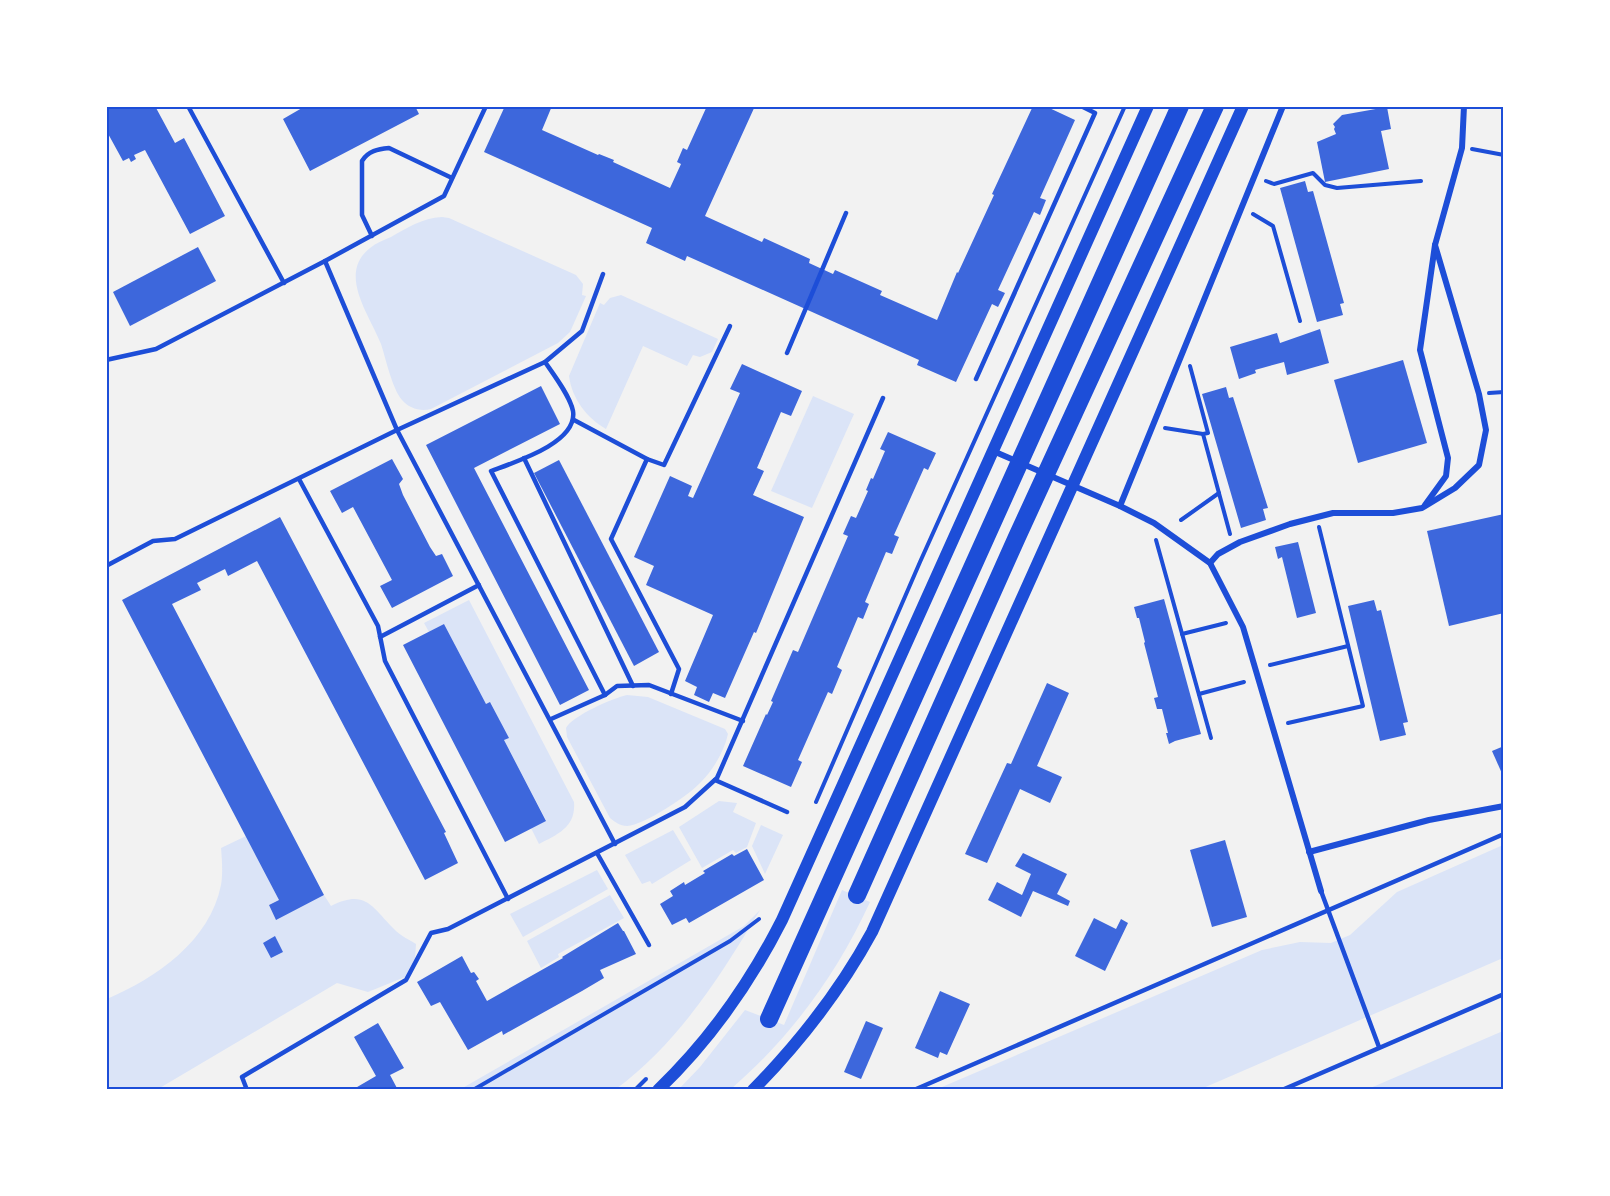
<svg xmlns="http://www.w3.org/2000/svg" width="1610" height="1196" font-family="'Nunito Sans',sans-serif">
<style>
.green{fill:#dbe4f7}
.building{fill:#3d67dc}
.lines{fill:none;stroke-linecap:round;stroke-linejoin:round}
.path{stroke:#1d4ed8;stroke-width:4}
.service{stroke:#1d4ed8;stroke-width:4.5}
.minor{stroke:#1d4ed8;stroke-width:6}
.secondary{stroke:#1d4ed8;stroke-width:12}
.motorway{stroke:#1d4ed8;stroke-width:18}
.neatline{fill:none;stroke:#1d4ed8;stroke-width:2}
</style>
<rect width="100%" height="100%" fill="#f2f2f2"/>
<g class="green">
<path d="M442 217 449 218 576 275 583 284 582 295 586 296 570 332 558 343 431 409C420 412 409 408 402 400 392 388 386 359 381 344 370 315 337 274 370 248 376 243 384 240 391 237 407 228 422 218 442 217Z"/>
<path d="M621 295 718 339 712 352 700 357 693 355 687 366 643 346 606 429C587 418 572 399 569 376L600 303 604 305 610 298Z"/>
<polygon points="813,396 854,414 812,508 771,491"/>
<path d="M469 600 574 802C576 827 558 834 539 844L531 828 546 820 504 740 508 738 491 703 486 704 444 624 429 632 424 623Z"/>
<path d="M627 695 648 697 725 729 728 734C724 752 713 770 700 783 688 796 644 825 627 826 620 826 615 822 610 818L567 737 566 728C572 716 613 698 627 695Z"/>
<polygon points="719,801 737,803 733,812 756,823 747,847 736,853 733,850 702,868 679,827"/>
<polygon points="761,825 783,835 765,874 752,846"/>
<polygon points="673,830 691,860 652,884 650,881 642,884 625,855"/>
<path d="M246 836 279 900 269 905 276 919 324 895 331 906C367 888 372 908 396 931 401 936 410 940 416 944L415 958 405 977 368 992 337 983 158 1089 107 1090V999C156 978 210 941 221 885 223 873 222 860 221 848Z"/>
<polygon points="1503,845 1503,958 1201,1089 935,1090 1262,950 1300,942 1331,943 1350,935 1397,892"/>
<polygon points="597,870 608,889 523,937 510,914"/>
<path d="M842 890 870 902C837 974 791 1037 731 1089L678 1090 700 1067 745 1010 784 1025Z"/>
<polygon points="610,895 624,918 558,954 559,957 541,968 527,941"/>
<path d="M760 910C720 977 679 1042 616 1089L459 1090 744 926Z"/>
<polygon points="1503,1031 1503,1089 1368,1089"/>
</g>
<g class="building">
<polygon points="106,106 155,106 175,143 184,138 225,216 190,234 145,150 134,155 136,159 131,162 129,158 123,161 106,130"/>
<polygon points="301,106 415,106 419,114 310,171 283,119 302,108"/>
<polygon points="505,106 552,106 542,130 598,155 599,154 614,160 613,162 670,188 681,164 677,162 683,148 687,150 707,106 755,106 705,216 762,242 764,238 810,259 809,263 833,274 835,270 882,291 880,295 937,320 957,272 958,273 994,195 992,194 1033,106 1045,106 1075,120 1040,198 1046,200 1040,215 1034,212 998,290 1005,293 998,307 992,304 956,382 917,365 919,360 687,256 685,261 646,243 652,228 484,152"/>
<polygon points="1387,107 1391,129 1381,131 1389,169 1325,182 1317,142 1336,134 1334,129 1335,127 1333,124 1342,115"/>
<polygon points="1305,181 1308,192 1313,191 1344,303 1340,304 1343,315 1317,322 1280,188"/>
<polygon points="198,247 216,281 130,326 113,292"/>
<polygon points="1320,329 1329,363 1287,375 1284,362 1255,370 1256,373 1239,379 1230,347 1277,333 1280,343"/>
<polygon points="1403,360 1427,443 1358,463 1334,380"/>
<polygon points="742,364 802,391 791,416 781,412 757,468 764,471 753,495 804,517 756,633 754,632 725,698 713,693 709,702 694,695 697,687 685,681 713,615 646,585 654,566 634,557 670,476 692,486 688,496 693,498 740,393 730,389"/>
<polygon points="541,386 560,424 474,468 589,690 560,705 426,445"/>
<polygon points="1226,387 1229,398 1233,397 1268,508 1263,509 1266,520 1241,528 1202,394"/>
<polygon points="888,432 936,453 928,470 924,468 894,535 899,537 892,554 886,552 865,602 869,604 863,619 858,617 837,667 842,670 832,694 828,692 798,760 802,762 791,787 743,766 766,714 767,715 773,702 771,701 793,650 798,652 848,536 843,534 851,516 856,518 868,491 866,490 871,478 873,479 885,451 880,449"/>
<polygon points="392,459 403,479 399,484 403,495 430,547 436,556 442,554 453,576 392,608 380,586 392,580 353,507 342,513 330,491"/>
<polygon points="559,460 659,652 634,666 534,473"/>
<polygon points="1504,514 1504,613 1449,626 1427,531"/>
<polygon points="280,517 446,832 444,833 458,863 425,880 257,561 228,576 225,569 197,583 201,590 172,604 324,895 276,920 269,905 279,900 122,600"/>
<polygon points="1298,542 1316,613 1297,618 1282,557 1278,559 1275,547"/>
<polygon points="1164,599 1201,734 1175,741 1169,744 1166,733 1168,733 1162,709 1157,709 1154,698 1158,697 1144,643 1145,642 1139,618 1137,618 1134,607"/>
<polygon points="1374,600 1377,611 1381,610 1408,722 1403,723 1406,735 1380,741 1348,606"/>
<polygon points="444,624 486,704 490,702 509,738 504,740 546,821 505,842 403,645"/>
<polygon points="1047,683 1069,693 1037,766 1062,777 1050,803 1020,789 987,863 965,854 1007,763 1011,764"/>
<polygon points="1504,746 1504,778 1492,751"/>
<polygon points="1225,840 1247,917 1212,927 1190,850"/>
<polygon points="747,849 764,880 689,923 686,918 672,925 660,904 673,896 670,891 684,882 685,885 705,873 703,871 732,854 734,856"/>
<polygon points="1023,853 1067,874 1057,894 1070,901 1068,906 1033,891 1021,917 988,900 997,882 1022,895 1031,874 1015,866"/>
<polygon points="1094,918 1116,929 1121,919 1128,923 1105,971 1075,956"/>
<polygon points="618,923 623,931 624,931 636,954 600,970 604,978 582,991 503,1035 502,1031 468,1050 440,1002 431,1006 417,982 462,956 471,973 474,972 479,979 476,981 487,1001 563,958 562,957"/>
<polygon points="275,936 283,952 271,958 263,943"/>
<polygon points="940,991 970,1004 947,1055 940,1052 938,1058 915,1048"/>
<polygon points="866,1021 883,1028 861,1079 844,1072"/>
<polygon points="378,1023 404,1068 390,1075 398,1090 352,1090 376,1076 354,1037"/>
</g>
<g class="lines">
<g class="path">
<polyline points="1427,106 1429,106"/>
<polyline points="1472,149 1504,155"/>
<polyline points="1266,181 1274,184 1313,173 1325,185 1337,188 1421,181"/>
<polyline points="1253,214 1273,226 1300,321"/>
<polyline points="1190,366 1208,433 1203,434 1230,534"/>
<polyline points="1489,393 1504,392"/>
<polyline points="1165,428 1203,434"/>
<polyline points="1181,520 1219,493"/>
<polyline points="1156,540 1211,738"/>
<polyline points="1182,634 1226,623"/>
<polyline points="1270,665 1348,646"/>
<polyline points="1199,694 1244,682"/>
<polyline points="1288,723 1363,706 1319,527"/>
<polyline points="816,802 920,562 1125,106"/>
<polyline points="473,1090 730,941 759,919"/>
<polyline points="635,1090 646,1079"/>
</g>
<g class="service">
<polyline points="188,106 284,283"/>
<path d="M372 236 362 215V161C368 151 378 149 389 148L452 178"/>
<polyline points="325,261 397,430 615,844"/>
<polyline points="787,353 846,213"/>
<polyline points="106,360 156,349 325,261 444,196 486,106"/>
<path d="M545 362C554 375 570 396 573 411 578 443 515 462 491 471L605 695"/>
<polyline points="976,379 1095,113 1081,106"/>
<polyline points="574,420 647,459 611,539 679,669 671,694"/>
<polyline points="524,458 633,686"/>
<polyline points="647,459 664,465 730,326"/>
<polyline points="299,479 378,626 385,661 508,899"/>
<polyline points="106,566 153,541 175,539 397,430 545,362 582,331 603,274"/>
<polyline points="380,637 479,585"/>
<polyline points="551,719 605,695 617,686 649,685 743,721"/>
<polyline points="715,780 787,812"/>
<polyline points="597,853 649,945"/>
<polyline points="1321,891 1379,1047"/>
<polyline points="247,1090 242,1077 406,980 431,933 448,929 685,807 717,778 883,398"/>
<polyline points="914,1090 1504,834"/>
<polyline points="1282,1090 1504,994"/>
</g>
<g class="minor">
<polyline points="993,451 1120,506 1154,523 1210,563 1243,627 1321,891"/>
<polyline points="1425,505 1446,476 1448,458 1420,350 1435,245 1462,148 1464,106"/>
<polyline points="1120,506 1283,106"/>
<polyline points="1210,563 1218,554 1240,542 1290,524 1333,513 1393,513 1422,508 1455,488 1479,465 1486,430 1479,394 1435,245"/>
<polyline points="1309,852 1429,820 1504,806"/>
</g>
<g class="secondary">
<path d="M658 1090C710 1040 750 983 782 920L1148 106"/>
<path d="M753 1090C800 1042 840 991 872 932L1243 106"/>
</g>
<g class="motorway">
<polyline points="857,895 1017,537 1215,106"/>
<polyline points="769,1019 1180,106"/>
</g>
</g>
<rect width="1610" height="1196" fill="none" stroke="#ffffff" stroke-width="216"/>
<rect x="108" y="108" width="1394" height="980" class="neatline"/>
</svg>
